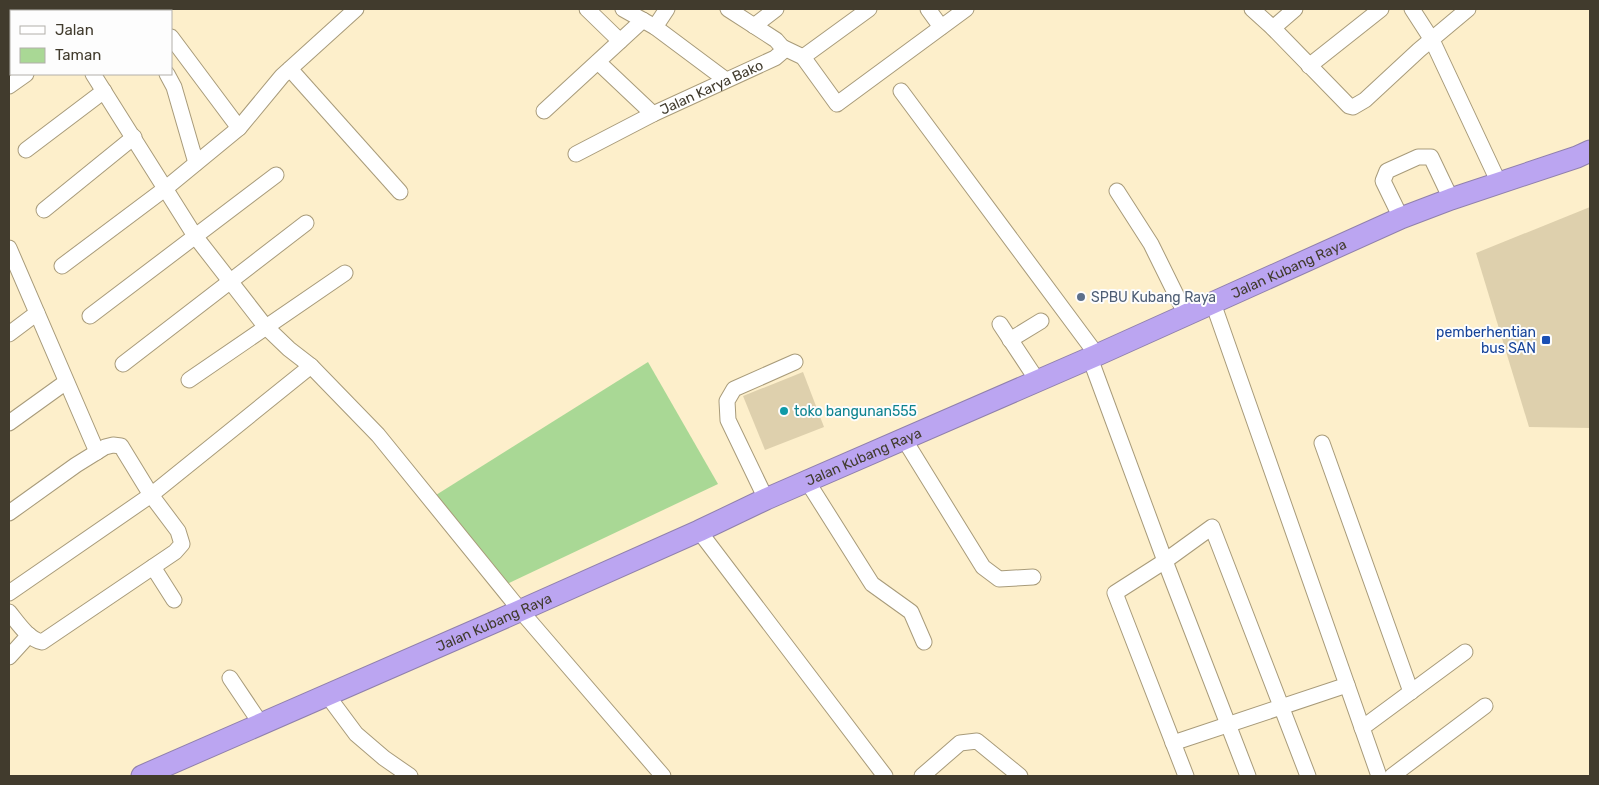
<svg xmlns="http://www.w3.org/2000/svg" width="1599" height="785" font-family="Rubik,sans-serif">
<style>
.green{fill:#a9d895}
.building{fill:#ded0ad}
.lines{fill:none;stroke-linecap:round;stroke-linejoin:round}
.minor-casing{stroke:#a89b7a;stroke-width:17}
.highway-casing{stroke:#9080ac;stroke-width:23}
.minor{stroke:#fff;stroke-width:15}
.highway{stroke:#bba5f1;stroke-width:21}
.service-dot{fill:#5c6f8a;stroke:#fdfdfd;stroke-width:2}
.transit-dot{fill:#1a4fb4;stroke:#fdfdfd;stroke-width:2}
.culture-dot{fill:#0f9aa8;stroke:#fdfdfd;stroke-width:2}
.labels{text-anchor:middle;stroke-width:4;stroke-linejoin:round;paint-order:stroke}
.street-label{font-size:14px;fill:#413b2d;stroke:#fdfdfd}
.service-label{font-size:14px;fill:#4e5e75;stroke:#fdfdfd;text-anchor:start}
.transit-label{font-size:14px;fill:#164399;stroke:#fdfdfd;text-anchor:end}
.culture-label{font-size:14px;fill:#0d838f;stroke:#fdfdfd;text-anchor:start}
</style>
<rect width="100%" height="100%" fill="#fdefcb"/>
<polygon class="green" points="648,362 718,484 505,585 436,495"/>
<g class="building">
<polygon points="1590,207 1590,428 1529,427 1476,253"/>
<polygon points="803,372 824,427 765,450 743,396"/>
</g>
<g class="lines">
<defs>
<g id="minor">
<polyline points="43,9 45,11"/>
<polyline points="151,9 152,11"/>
<polyline points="587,9 620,41"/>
<polyline points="623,9 655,27 726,80"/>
<polyline points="928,9 941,27"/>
<polyline points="1252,9 1273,28 1349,106 1353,107 1365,100 1419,50 1468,9"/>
<polyline points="1412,9 1432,40 1499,183"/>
<polyline points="754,26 776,9"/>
<polyline points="655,27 667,9"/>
<polyline points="1273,28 1295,9"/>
<polyline points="171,37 239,128"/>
<polyline points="782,47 803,57 837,104 966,9"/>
<polyline points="803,57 869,9"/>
<polyline points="598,62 653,114"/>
<polyline points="1309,66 1381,9"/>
<polyline points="290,69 400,192"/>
<polyline points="93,74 195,236 265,326 289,349 311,366 378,435 520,610 663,776"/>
<polyline points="167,74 174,87 196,163"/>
<polyline points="9,86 26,74"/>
<polyline points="901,91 1097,355"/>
<polyline points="544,111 643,20"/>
<polyline points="26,150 104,91"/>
<path id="s1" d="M576 154 653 114 775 58 782 52V47L776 40 728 9"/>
<polyline points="1117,191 1151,244 1186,315"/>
<polyline points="44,210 134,137"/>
<polyline points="1401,218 1383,181 1387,171 1418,157 1431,157 1451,199"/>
<polyline points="9,248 97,452"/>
<polyline points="62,266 166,188 239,128 282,76 356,9"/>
<polyline points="1213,303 1379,776"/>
<polyline points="90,316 276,175"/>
<polyline points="1000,324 1037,380"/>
<polyline points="9,334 37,313"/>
<polyline points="1010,340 1041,321"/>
<polyline points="1090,358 1165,561 1248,776"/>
<polyline points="123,364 306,223"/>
<polyline points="189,380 345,273"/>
<polyline points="9,423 66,382"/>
<polyline points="904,439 983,567 999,579 1033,577"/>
<polyline points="1322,443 1411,692"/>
<polyline points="807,481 872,584 911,612 924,642"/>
<polyline points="766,499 728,420 727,401 734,389 795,362"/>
<path d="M9 513 76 465 105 447 113 445 121 446 151 495 178 531 182 544 175 552 42 642C28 639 18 623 9 612"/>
<polyline points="699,531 885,776"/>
<polyline points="153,567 174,600"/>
<polyline points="9,593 151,495 311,366"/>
<polyline points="9,657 29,635"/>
<polyline points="230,678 261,724"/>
<polyline points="327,695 356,734 384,758 410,776"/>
<polyline points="1362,728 1465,652"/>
<polyline points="1173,743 1347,685"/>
<polyline points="922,776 960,743 977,741 1020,776"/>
<polyline points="1186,776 1115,593 1165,561 1212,527 1308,776"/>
<polyline points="1392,776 1485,706"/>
</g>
<g id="highway">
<path id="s2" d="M142 776 490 624 699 531 766 499 1097 355 1401 218 1451 199 1577 157 1590 151"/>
</g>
</defs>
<use href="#minor" class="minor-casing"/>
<use href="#highway" class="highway-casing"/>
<use href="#minor" class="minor"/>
<use href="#highway" class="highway"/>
</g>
<circle class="service-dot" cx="1081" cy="297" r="5"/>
<rect class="transit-dot" x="1541" y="335" width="10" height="10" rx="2.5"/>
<circle class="culture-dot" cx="784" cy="411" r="5"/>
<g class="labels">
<g class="street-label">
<text dy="5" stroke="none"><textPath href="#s1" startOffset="151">Jalan Karya Bako</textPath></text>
<text dy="5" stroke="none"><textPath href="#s2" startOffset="1254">Jalan Kubang Raya</textPath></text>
<text dy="5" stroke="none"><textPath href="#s2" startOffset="789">Jalan Kubang Raya</textPath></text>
<text dy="5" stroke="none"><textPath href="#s2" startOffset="384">Jalan Kubang Raya</textPath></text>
</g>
<g class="service-label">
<text x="1091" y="302">SPBU Kubang Raya</text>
</g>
<g class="transit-label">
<text x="1536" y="337">pemberhentian<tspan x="1536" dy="16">bus SAN</tspan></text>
</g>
<g class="culture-label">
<text x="794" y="416">toko bangunan555</text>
</g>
</g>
<rect width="1599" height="785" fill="none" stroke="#413b2d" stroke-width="20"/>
<rect x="10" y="10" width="162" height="65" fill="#fdfdfd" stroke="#b2afaa"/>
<rect x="20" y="26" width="25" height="8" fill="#ffffff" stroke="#b2afaa"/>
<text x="55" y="35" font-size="15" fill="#413b2d">Jalan</text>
<rect x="20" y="48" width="25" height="15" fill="#a9d895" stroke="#b2afaa"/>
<text x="55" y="60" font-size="15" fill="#413b2d">Taman</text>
</svg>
